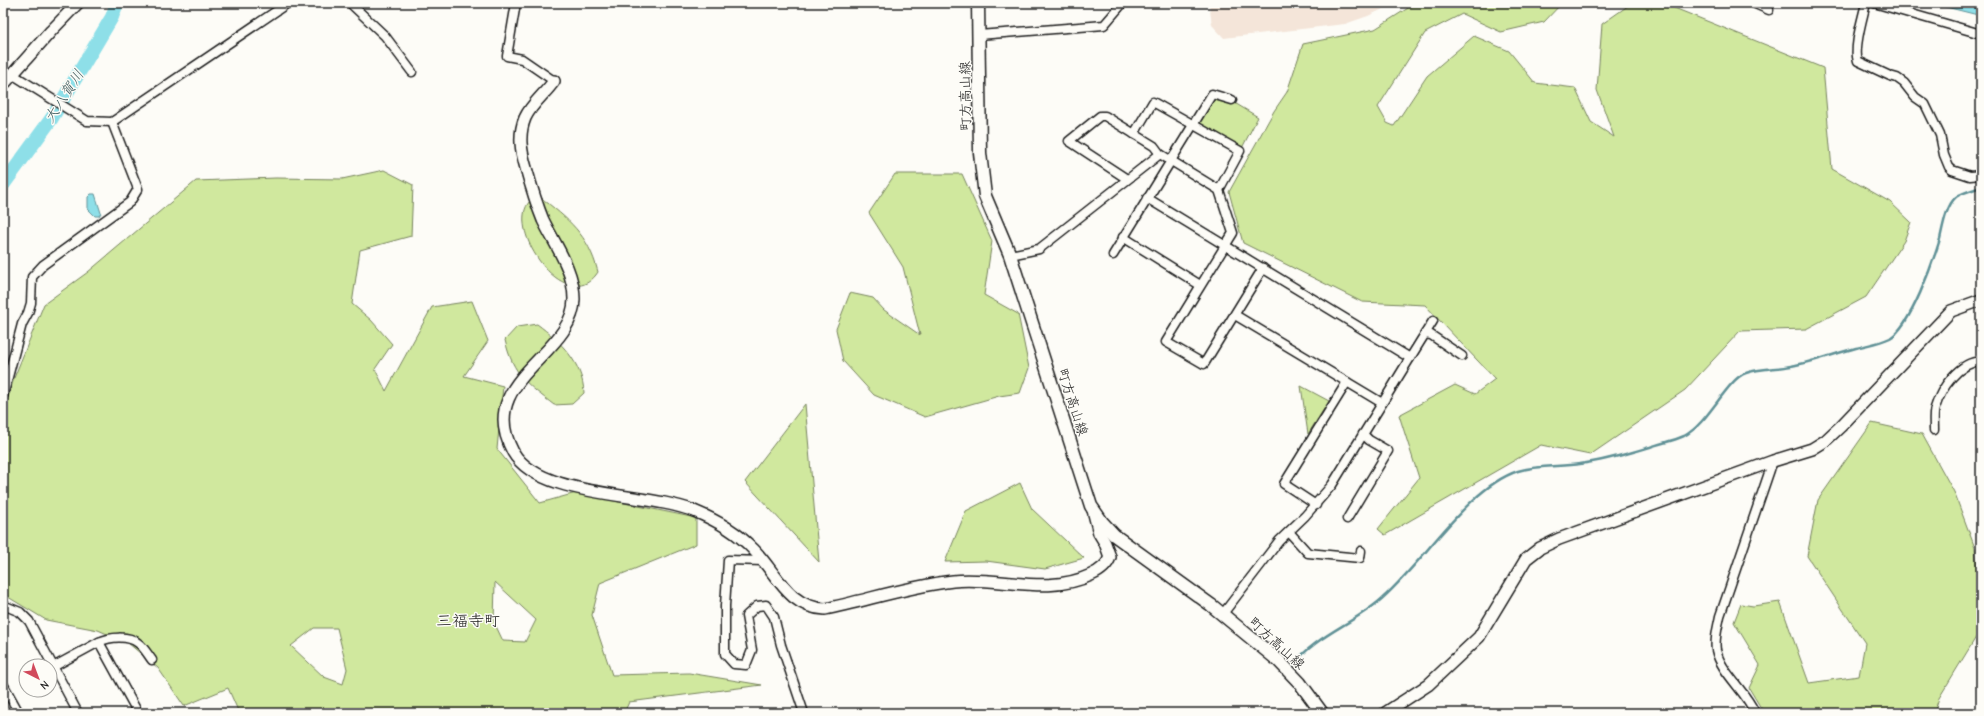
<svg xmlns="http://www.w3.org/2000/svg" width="1984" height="716" font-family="'Comic Neue','Klee One',sans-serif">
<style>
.built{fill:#f4e5d9}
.green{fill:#d0e89e;stroke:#76825d;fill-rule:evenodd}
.water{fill:#8edfe8;stroke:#609196}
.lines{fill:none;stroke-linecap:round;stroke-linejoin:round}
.stream{stroke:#609196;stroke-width:2.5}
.river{stroke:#8edfe8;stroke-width:14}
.minor-casing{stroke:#1c1c1c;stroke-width:11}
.tertiary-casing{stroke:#1c1c1c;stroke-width:14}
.secondary-casing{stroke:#1c1c1c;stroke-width:15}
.minor{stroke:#fdfcf7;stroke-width:8}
.tertiary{stroke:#fdfcf7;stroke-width:11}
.secondary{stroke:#fdfcf7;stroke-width:12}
.labels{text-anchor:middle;stroke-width:3;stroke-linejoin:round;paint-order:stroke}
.street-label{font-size:14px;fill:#1c1c1c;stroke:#fdfcf7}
.water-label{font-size:15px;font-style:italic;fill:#446063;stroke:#fdfcf7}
.quarter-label{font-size:16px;fill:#1c1c1c;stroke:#fdfcf7}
</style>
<rect width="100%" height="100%" fill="#fdfcf7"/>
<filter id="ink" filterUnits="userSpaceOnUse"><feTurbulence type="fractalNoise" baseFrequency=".025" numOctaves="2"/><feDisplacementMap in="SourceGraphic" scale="8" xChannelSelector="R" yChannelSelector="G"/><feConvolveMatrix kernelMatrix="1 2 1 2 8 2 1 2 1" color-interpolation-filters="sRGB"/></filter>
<g filter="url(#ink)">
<polygon class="built" points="1209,3 1396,3 1368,16 1345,24 1224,38 1212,25"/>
<g class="green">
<polygon points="1416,3 1562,3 1544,22 1501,32 1462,14 1425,33 1378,107 1387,123 1394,126 1427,76 1474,36 1509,51 1535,83 1575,88 1591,122 1614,137 1597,90 1602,24 1632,3 1662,3 1823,68 1832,169 1890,202 1911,222 1904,241 1866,297 1806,329 1740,331 1685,390 1590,455 1541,445 1385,535 1378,529 1419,478 1399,415 1455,385 1475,394 1495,379 1425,305 1362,302 1243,243 1229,192 1274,111 1287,92 1303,44 1375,29"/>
<polygon points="1213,98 1233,102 1258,117 1242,148 1201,126 1198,122"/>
<path d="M384 170 413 185 411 236 360 250 352 304 371 320 392 344 375 369 386 391 432 307 472 301 488 341 464 376 503 386 497 449 540 503 576 493 696 518V544L600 583 592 615 612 675 689 673 762 685 629 702 624 713H239L228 688 184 706 158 668 128 643 98 630 46 620 3 594V413L14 378 44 304 88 272 196 181 276 178 342 179ZM495 582 536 620 525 642 503 641 494 622ZM314 628H337L347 669 343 684 324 677 291 646Z"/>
<polygon points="895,174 962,174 992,241 984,295 1018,314 1029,368 1020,393 999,396 925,417 874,395 843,361 836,329 850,293 873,298 884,310 920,335 903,267 869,213"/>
<path d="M539 196C569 220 588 234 598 272 567 320 502 227 531 200 533 199 537 197 539 196Z"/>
<path d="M537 324C560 341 583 363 584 393L572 404 554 405C528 385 513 375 505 340L517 327Z"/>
<polygon points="1301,386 1329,401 1308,434"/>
<polygon points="805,404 819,562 745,482"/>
<polygon points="1872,423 1922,434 1954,492 1975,548 1981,614 1981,629 1939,698 1934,713 1764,713 1749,688 1760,665 1734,622 1741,604 1753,606 1780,602 1809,683 1859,676 1865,643 1807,556 1818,500"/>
<polygon points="1020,483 1032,509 1084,558 1045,569 986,561 945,562 966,511"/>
</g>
<g class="water">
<polygon points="1930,3 1981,3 1981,15 1978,15"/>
<polygon points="91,194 95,194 101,213 99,216 95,216 88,209 88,197"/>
</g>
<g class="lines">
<path class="stream" d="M1292 666C1314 637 1350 625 1378 602 1421 567 1466 488 1518 471 1538 465 1560 467 1580 464 1604 461 1627 454 1650 447 1661 443 1673 441 1684 436 1708 424 1727 379 1746 373 1760 368 1776 369 1791 366 1813 362 1834 354 1856 348 1867 345 1880 343 1890 338 1911 326 1933 262 1940 239 1943 226 1946 206 1956 197 1963 192 1973 190 1981 187"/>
<polyline class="river" points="3,185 52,118 112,17 117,3"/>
<defs>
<g id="minor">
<polyline points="65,3 72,9"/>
<polyline points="350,3 385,36 412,72"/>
<polyline points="516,3 507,56 522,59 554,81"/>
<polyline points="1753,3 1769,10"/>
<path d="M1866 3C1863 17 1853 48 1858 61L1890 76 1897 78 1904 83 1915 97 1925 104 1940 135 1944 155 1949 167 1952 170 1970 176 1981 175"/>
<polyline points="1874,3 1981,34"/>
<polyline points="979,35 1104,25 1123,3"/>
<polyline points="12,74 87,121 112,122 288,3"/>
<polyline points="1134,134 1153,102 1240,151 1219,190"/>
<polyline points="1127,179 1069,141 1100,116 1105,116 1154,146 1160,154 1219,190 1233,233 1166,342 1204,364 1263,268"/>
<polyline points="1147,198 1410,358 1332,485 1305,516 1279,541 1222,615"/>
<polyline points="1123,237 1200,285"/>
<polyline points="1010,255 1039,249 1160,154"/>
<polyline points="1113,255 1212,94 1232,100"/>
<polyline points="1235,315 1382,403"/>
<polyline points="1425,334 1431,335 1462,356"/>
<polyline points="1410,358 1433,321"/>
<polyline points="3,396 22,324 28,313 31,303 32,277 43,265 130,202 138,189 112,122"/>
<path d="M1934 430C1934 423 1933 414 1935 408 1941 388 1959 362 1981 361"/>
<polyline points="1316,505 1284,484 1347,382"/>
<polyline points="1347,519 1388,451 1369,440 1363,434"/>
<polyline points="1289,532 1308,553 1360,558 1361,551"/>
<polyline points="763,561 728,560 725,606 725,654 734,664 746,665 752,650 746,616 757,606 766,605 774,617 781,645 804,713"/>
<polyline points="3,605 20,612 29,621 78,713"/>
<path d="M99 642C110 637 128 635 138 643 144 647 148 655 152 660"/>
<polyline points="53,667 99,642 138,713"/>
<polyline points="3,684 19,713"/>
<path d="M1755 713C1746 691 1721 673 1716 650 1714 639 1718 627 1720 616L1773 461"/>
</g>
<g id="tertiary">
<path d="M554 81C545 94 532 103 525 118 518 135 521 151 526 168 531 186 536 203 543 220 555 245 574 270 574 299 574 356 474 379 513 452 539 498 646 492 694 511 716 520 737 532 753 549 777 573 787 607 825 609 868 600 910 586 953 581 1000 576 1046 596 1091 575 1100 571 1107 566 1110 557L1105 543 1099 533 1093 510"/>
<polyline points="3,85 51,31 78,3"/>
<polyline points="1385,713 1428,685 1479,637 1526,559 1540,548 1559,539 1773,461 1812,449 1825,441 1841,426 1951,311 1981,300"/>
</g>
<polyline id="secondary" points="978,3 980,153 985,196 1010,255 1091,506 1102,522 1114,535 1211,605 1279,661 1300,683 1322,713"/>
</defs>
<use href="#minor" class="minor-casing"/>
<use href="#tertiary" class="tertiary-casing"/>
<use href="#secondary" class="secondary-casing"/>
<use href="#minor" class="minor"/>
<use href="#tertiary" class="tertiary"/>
<use href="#secondary" class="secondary"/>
</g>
</g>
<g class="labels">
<g class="street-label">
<text transform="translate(965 96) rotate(-91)" y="5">町方高山線</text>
<text transform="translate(1073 402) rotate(72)" y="5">町方高山線</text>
<text transform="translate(1277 643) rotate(42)" y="5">町方高山線</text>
</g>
<g class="water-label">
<text transform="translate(64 96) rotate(-57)" y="5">大八賀川</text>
</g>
<g class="quarter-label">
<text x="468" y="626">三福寺町</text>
</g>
</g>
<rect width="1984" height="716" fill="none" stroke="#fdfcf7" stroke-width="16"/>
<rect x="8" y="8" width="1968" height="700" fill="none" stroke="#1c1c1c" stroke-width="1.5" filter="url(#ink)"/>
<g transform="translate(38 678) rotate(138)"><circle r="19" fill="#fdfcf7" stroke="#a3a29f"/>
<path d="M0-3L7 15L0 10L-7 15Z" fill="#d1495b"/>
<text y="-6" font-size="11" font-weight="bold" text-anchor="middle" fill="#1c1c1c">N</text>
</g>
</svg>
